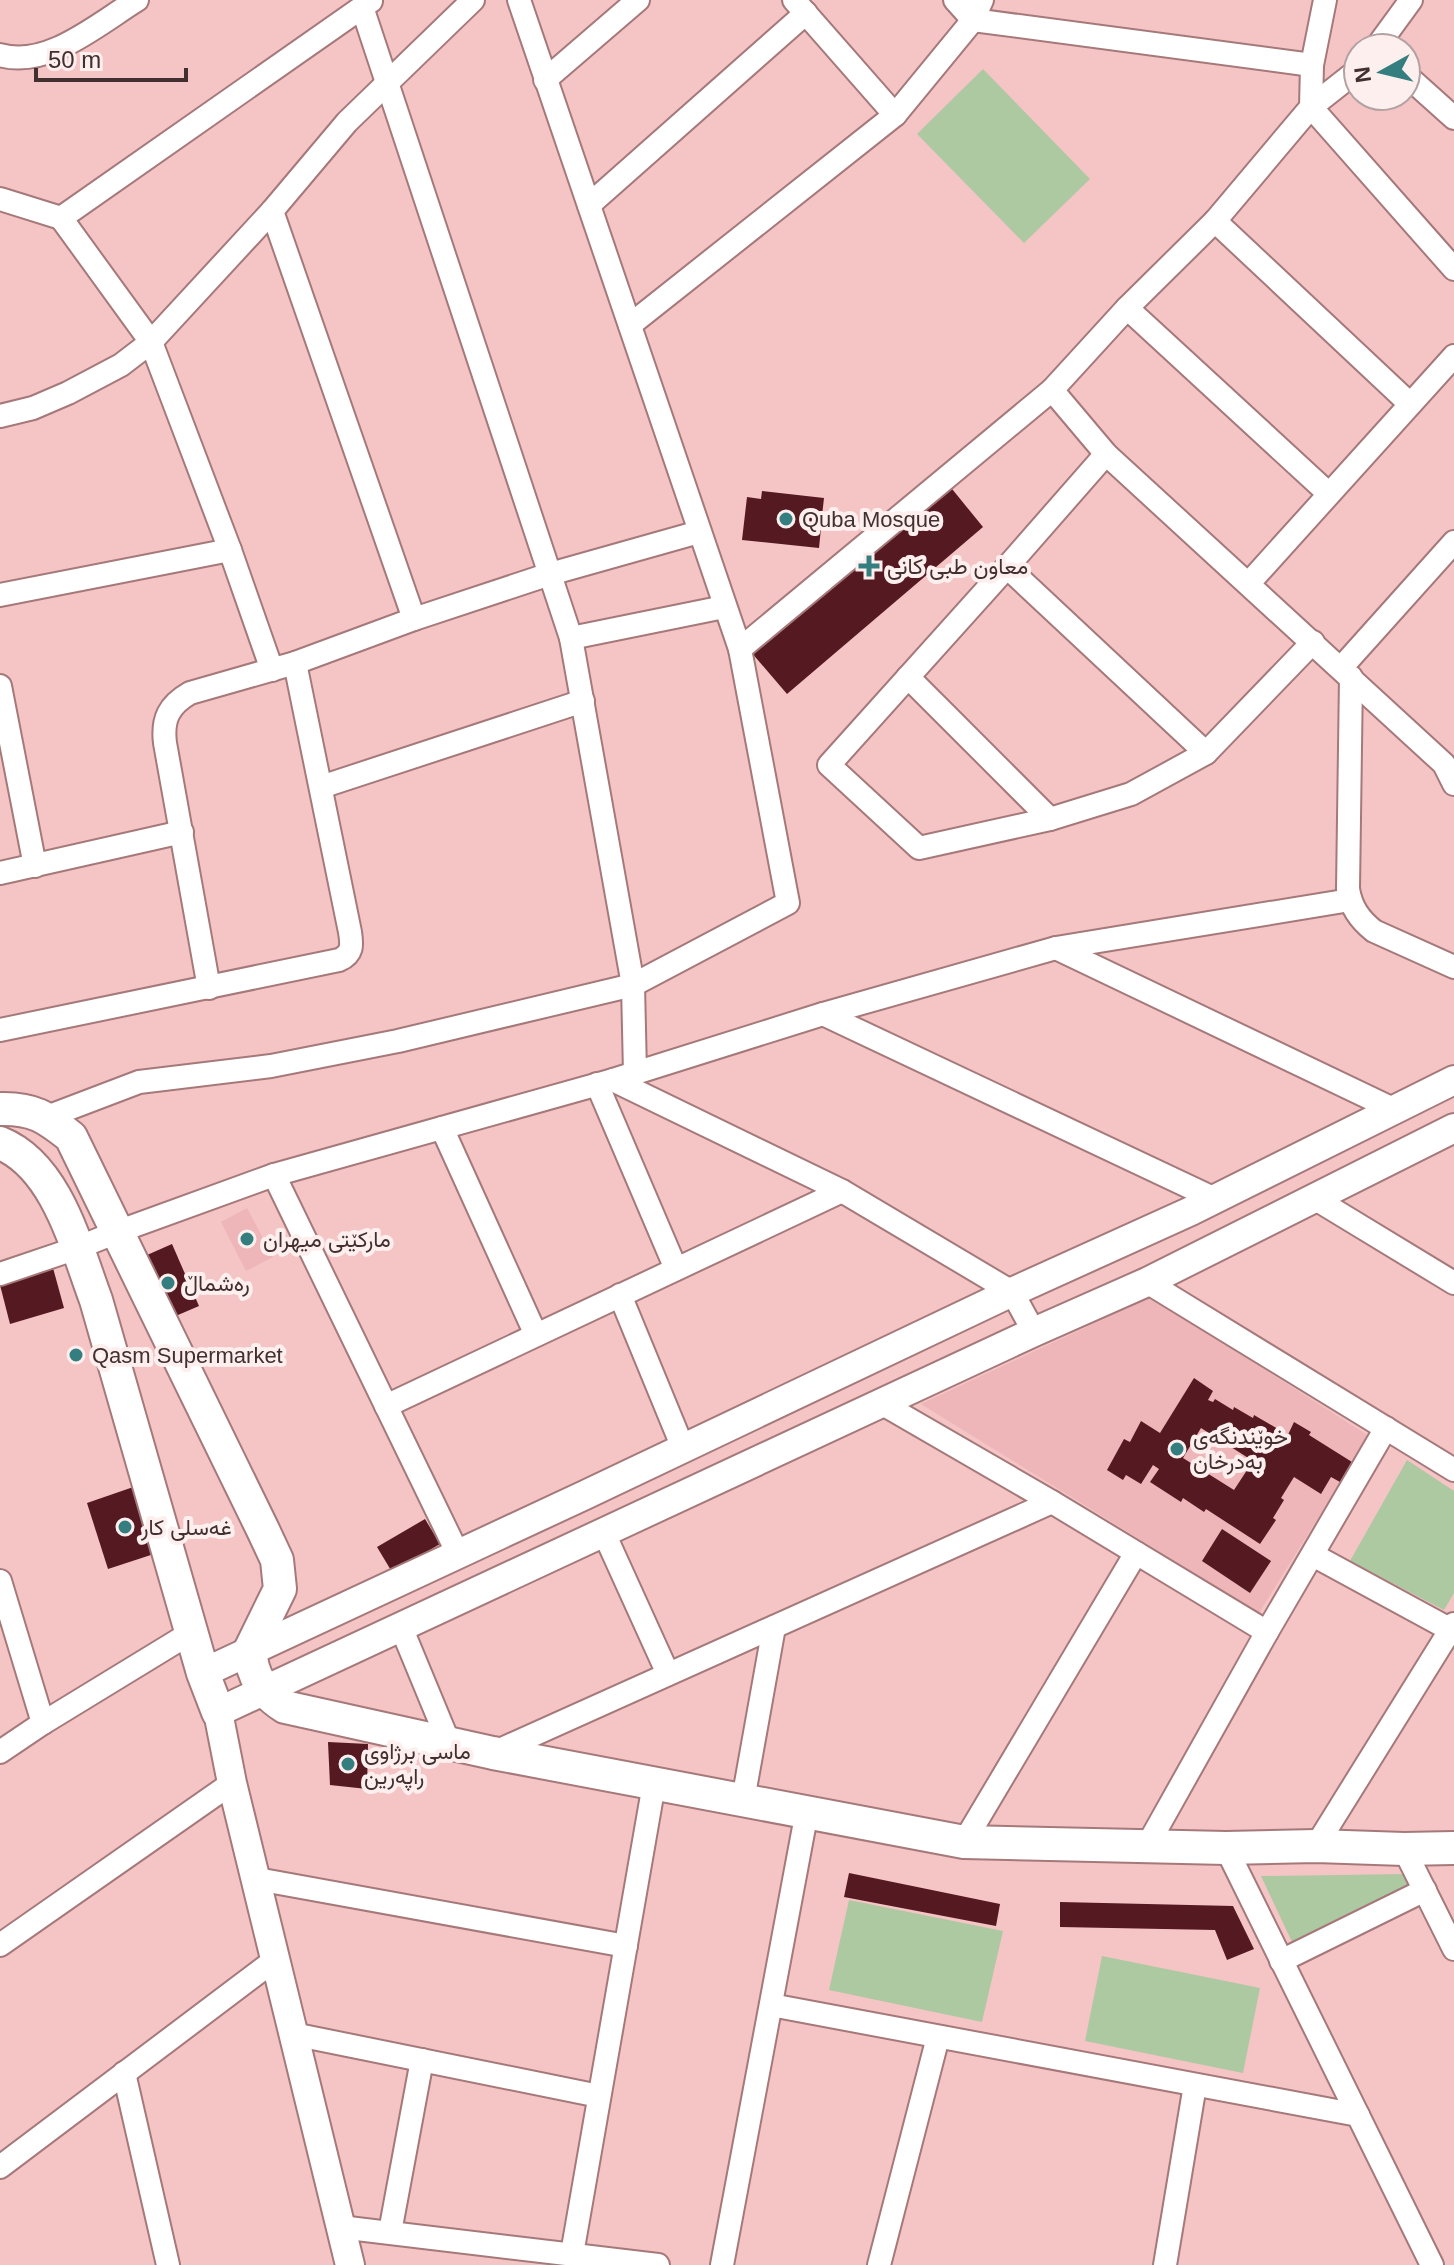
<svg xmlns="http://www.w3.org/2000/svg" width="1454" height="2265" font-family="Helvetica,Vazirmatn,sans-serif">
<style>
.built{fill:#eeb6b8}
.green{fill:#adc9a1}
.building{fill:#541921;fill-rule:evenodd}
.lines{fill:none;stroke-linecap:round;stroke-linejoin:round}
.minor-casing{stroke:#a5797a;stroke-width:26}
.tertiary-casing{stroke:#a5797a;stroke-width:32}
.secondary-casing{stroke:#a5797a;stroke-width:36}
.minor{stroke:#fff;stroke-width:22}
.tertiary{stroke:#fff;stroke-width:28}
.secondary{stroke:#fff;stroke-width:32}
.poi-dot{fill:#357e7f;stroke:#feefef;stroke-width:3}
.labels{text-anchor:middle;stroke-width:8;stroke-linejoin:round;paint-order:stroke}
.poi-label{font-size:22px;fill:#422f30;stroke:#feefef;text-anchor:start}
</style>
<rect width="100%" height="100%" fill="#f5c4c5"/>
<g class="built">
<polygon points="247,1208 273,1257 246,1271 221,1222"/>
<polygon points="1151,1297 1369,1436 1259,1613 921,1404"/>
</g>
<g class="green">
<polygon points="983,69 1090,179 1024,243 917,134"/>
<polygon points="1407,1460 1454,1491 1454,1593 1444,1610 1350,1561"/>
<polygon points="1406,1874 1412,1887 1293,1944 1261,1876"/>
<polygon points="849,1900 1003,1931 982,2022 829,1990"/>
<polygon points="1102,1956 1260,1988 1243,2073 1085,2041"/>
</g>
<g class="building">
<polygon points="948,484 983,527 787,694 751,652"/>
<polygon points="762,491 824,498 822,516 826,517 829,522 827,527 821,528 819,548 742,540 747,497 761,499"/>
<polygon points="172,1244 199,1306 164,1321 138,1259"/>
<polygon points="53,1268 64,1308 10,1324 0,1285"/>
<path d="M1194 1378 1213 1391 1208 1400 1213 1402 1215 1399 1233 1410 1234 1407 1253 1418 1254 1415 1278 1429 1275 1433 1286 1439 1294 1422 1311 1432 1309 1435 1352 1462 1340 1482 1331 1477 1321 1494 1294 1477 1281 1498 1284 1500 1273 1518 1276 1520 1260 1544 1206 1509 1204 1512 1183 1498 1181 1502 1150 1482 1159 1469 1153 1465 1141 1484 1126 1475 1123 1480 1107 1470 1124 1439 1130 1442 1141 1421 1160 1433ZM1201 1428 1253 1461 1234 1490 1183 1458Z"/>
<polygon points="142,1484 163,1551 108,1569 87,1503"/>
<polygon points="425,1519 440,1544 392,1572 377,1547"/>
<polygon points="1222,1529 1271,1561 1250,1593 1202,1561"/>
<polygon points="328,1742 368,1744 367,1789 330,1785"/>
<polygon points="849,1873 1000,1904 996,1926 844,1897"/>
<polygon points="1060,1902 1233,1906 1254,1949 1227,1960 1215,1930 1060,1927"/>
</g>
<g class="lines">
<defs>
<g id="minor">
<polyline points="794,0 895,115"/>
<polyline points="955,0 973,20 1312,65"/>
<polyline points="1325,0 1312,65 1311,107 1454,269"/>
<polyline points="362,7 571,638 633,985 635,1073"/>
<polyline points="1376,48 1411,0"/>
<path d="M0 55C47 69 98 24 137 0"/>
<polyline points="1406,75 1454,118"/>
<polyline points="545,80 638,0"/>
<polyline points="0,199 61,218 371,1"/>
<polyline points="589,205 806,13"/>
<polyline points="272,211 414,619 550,574 699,532"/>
<polyline points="61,218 151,342 230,550 272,670"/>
<polyline points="1215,221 1410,404"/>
<polyline points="1127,308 1329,494"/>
<polyline points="630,325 895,115 973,20 982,0"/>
<polyline points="1052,390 1106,454 1444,764 1454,784"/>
<polyline points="0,416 33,408 68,393 121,365 151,342 272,211 347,122 473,0"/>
<polyline points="1106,454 1007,567 829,765 919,848 1050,819 1131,794 1206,753 1313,642"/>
<polyline points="1007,567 1206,753"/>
<polyline points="1249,583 1454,356"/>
<polyline points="0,595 230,550"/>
<polyline points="571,638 724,607"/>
<polyline points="740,649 1052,390 1127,308 1215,221 1311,107 1358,70"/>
<polyline points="1341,668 1454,542"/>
<polyline points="908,677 1050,819"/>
<path d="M1351 677 1348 889C1351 907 1359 919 1374 931L1454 967"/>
<polyline points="0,686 35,866"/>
<polyline points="321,787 583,701"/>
<polyline points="0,873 182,832"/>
<polyline points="1056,948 1395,1110"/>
<path d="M209 988 165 743C162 719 169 705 190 693L295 663 414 619"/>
<polyline points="823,1014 1215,1199"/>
<path d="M0 1030 339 960C353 954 352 945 350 932L295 663"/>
<polyline points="613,1080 842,1191 1012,1292 1034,1332"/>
<polyline points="597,1084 676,1269"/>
<polyline points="47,1117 139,1082 271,1066 398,1041 633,985 788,903 740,649 519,0"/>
<polyline points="442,1128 536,1335"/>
<polyline points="274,1175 458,1554"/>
<polyline points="1314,1198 1454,1283"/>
<polyline points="0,1274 77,1248 117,1232 274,1175 613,1080 823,1014 1056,948 1350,900"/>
<polyline points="1147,1282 1454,1470"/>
<polyline points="620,1295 683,1448"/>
<polyline points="881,1403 1052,1502 1267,1632"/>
<polyline points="386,1406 842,1191"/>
<polyline points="604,1533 668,1674"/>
<polyline points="1313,1555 1451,1630"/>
<polyline points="0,1581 43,1723"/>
<polyline points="401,1627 449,1743"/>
<polyline points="0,1752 43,1723 192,1632"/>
<polyline points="493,1753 1052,1502"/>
<polyline points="743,1800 774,1627"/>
<polyline points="964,1842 1136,1553"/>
<polyline points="1147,1846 1267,1632 1386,1428"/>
<polyline points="1316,1846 1454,1624"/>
<polyline points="1226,1848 1432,2265"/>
<polyline points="1404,1849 1454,1949"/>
<polyline points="257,1879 626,1946"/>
<polyline points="0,1945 232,1783"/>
<polyline points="1281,1961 1425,1890"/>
<polyline points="771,2005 1358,2115"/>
<polyline points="293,2034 599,2096"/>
<polyline points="124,2073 168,2265"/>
<polyline points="0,2167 276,1959"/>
<polyline points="340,2227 658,2265"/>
<polyline points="390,2232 422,2060"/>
<polyline points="572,2254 654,1784"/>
<polyline points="722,2265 807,1811"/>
<polyline points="879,2265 938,2037"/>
<polyline points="1165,2265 1195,2085"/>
</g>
<g id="tertiary">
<polyline points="203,1673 585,1495 1012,1292 1191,1211 1454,1080"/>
<polyline points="350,2265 232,1783 218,1712 1034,1332 1147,1282 1454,1128"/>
</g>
<g id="secondary">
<path d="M0 1109C33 1108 46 1117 71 1137L263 1530 277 1560 280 1589 250 1650C252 1677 263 1693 285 1707L493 1753 964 1842 1226 1848 1316 1846 1404 1849 1454 1848"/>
<path d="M0 1143C57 1166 76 1247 96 1300L203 1673 218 1712"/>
</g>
</defs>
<use href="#minor" class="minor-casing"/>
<use href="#tertiary" class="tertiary-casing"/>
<use href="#secondary" class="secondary-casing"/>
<use href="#minor" class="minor"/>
<use href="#tertiary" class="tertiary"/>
<use href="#secondary" class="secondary"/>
</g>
<g class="poi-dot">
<circle cx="786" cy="519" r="8"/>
<path d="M865 554h8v8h8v8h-8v8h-8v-8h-8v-8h8z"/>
<circle cx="247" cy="1239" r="8"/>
<circle cx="168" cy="1283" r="8"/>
<circle cx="76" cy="1355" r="8"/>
<circle cx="1177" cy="1449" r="8"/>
<circle cx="125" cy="1527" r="8"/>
<circle cx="348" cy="1764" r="8"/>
</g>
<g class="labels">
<g class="poi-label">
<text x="802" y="527">Quba Mosque</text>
<text x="887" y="574">معاون طبی کانی</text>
<text x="263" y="1247">مارکێتی میهران</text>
<text x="184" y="1291">رەشماڵ</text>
<text x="92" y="1363">Qasm Supermarket</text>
<text x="1193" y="1444">خوێندنگەی<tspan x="1193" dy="25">بەدرخان</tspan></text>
<text x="141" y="1535">غەسلی کار</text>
<text x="364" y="1759">ماسی برژاوی<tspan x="364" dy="25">راپەرین</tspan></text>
</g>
</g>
<g transform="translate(1382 72) rotate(262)"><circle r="38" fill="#feefef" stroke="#b3a2a3" stroke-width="2"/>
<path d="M0-6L14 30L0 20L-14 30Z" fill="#357e7f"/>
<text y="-12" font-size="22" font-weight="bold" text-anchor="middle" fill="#422f30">N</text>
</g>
<path d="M36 68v12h150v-12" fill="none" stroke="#422f30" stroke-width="4"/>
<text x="48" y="68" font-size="24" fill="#422f30" stroke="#feefef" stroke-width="6" paint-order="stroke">50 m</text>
</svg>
